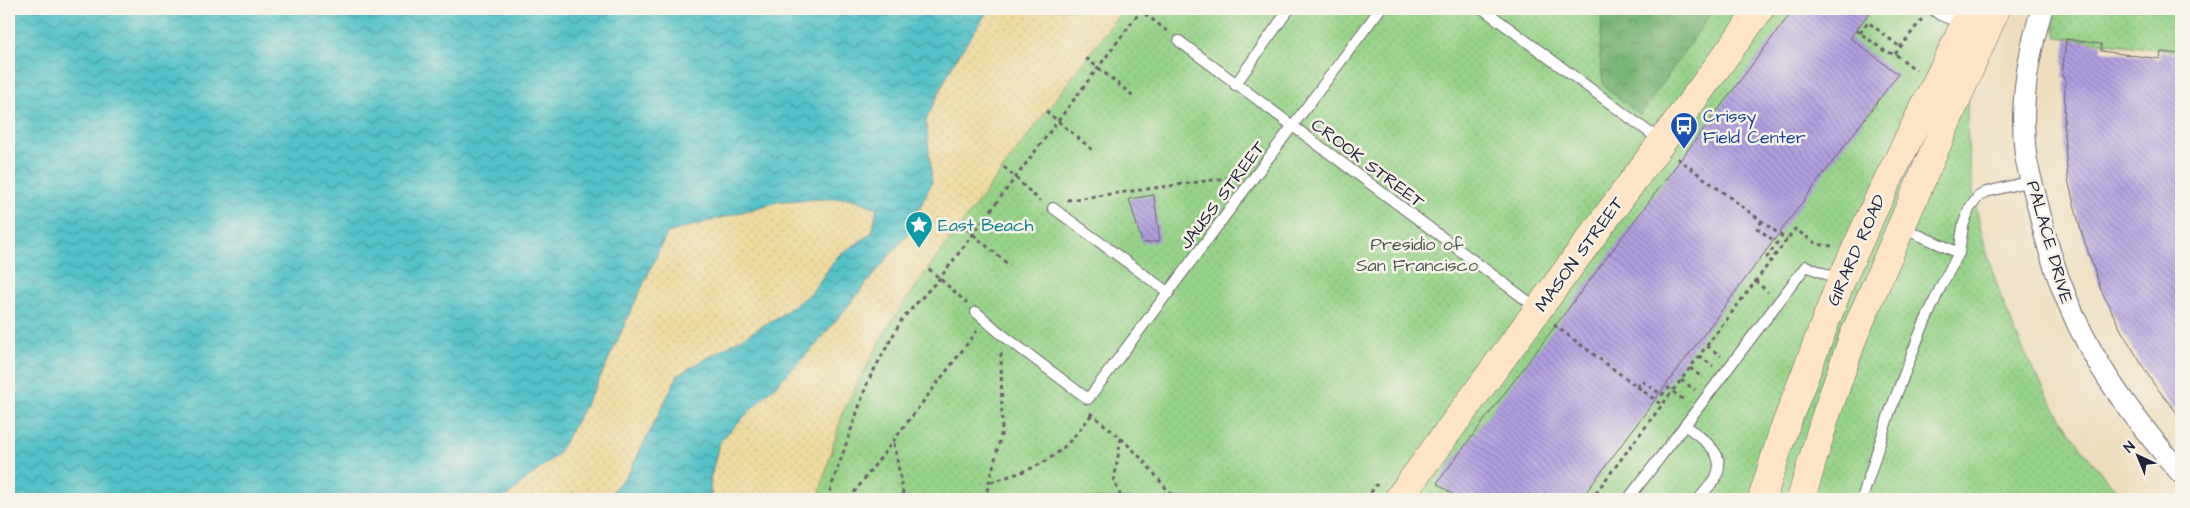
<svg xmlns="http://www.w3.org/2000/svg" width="2190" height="508" font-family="'Architects Daughter',sans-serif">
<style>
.green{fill:url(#green-dots);stroke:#5c7a62}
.forest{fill:url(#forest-crowns);stroke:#4d6c58}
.sand{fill:url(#sand-dots);stroke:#887e6c}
.water{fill:url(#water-waves);stroke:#3a7281}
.building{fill:url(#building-back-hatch)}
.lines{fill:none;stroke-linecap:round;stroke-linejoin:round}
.lane-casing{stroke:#6a6468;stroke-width:12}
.street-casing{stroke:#6a6468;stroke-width:23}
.secondary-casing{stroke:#6a6468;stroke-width:29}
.path{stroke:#6a6468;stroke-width:3;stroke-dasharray:4 4;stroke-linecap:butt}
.lane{stroke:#fff;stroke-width:10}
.street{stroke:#fff;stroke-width:21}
.secondary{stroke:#fde5c5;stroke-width:28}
.labels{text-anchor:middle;stroke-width:5;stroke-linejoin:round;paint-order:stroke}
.transit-label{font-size:18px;fill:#164399;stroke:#f7f3e8;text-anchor:start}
.street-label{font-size:18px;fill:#22223b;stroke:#f7f3e8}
.culture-label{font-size:18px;fill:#0d838f;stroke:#f7f3e8;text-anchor:start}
.park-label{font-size:18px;fill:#455752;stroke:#f7f3e8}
</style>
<defs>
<pattern id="green-dots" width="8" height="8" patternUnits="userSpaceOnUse" patternTransform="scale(1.25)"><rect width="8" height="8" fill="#96d388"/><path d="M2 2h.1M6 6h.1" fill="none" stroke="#81b576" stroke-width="1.8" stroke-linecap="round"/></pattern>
<pattern id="forest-crowns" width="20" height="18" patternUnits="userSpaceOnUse" patternTransform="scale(1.25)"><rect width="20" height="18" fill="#78b574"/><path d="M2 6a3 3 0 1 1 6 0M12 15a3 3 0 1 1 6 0" fill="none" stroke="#629360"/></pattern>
<pattern id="sand-dots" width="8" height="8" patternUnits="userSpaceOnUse" patternTransform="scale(1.25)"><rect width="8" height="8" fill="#eeda9e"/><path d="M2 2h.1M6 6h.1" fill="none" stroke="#ccbb89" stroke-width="1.8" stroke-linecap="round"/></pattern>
<pattern id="water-waves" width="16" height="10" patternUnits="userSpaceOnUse" patternTransform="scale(1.25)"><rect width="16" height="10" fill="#52c1c7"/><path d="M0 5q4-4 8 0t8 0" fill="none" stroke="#449ca3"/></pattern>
<pattern id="building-back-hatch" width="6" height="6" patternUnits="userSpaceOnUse" patternTransform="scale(1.25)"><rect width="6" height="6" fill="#b09edf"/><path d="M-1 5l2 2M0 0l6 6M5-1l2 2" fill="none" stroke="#8f80b6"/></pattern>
</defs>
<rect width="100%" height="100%" fill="#f7f3e8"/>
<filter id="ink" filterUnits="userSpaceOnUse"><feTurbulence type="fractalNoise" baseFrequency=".02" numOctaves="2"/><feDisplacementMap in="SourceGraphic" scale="10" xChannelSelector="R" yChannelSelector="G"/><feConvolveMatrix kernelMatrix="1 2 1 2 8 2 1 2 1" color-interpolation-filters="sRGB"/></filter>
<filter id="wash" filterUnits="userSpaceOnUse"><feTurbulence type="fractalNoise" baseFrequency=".0096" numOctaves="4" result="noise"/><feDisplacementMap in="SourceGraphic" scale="20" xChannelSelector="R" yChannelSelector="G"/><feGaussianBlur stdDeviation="1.12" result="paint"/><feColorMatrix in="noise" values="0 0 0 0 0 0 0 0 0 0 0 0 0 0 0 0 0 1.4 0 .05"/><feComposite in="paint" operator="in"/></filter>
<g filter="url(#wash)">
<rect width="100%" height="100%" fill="#efdebd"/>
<g class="green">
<path d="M989 9H1972C1969 62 1964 115 1970 168 1983 284 2043 416 2125 499H711L814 347 875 273Z"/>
<polygon points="2054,9 2181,9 2181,52 2057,37 2053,20"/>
</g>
<polygon class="forest" points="1602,9 1714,9 1640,115 1603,85 1600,56"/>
<polygon class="sand" points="819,9 1123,9 930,266 887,328 843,411 818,499 711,499 710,479 720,441 814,347 908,233 877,209 872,233 838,256 812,292 783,314 679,375 630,471 606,499 423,499"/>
<polygon class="water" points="9,9 989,9 954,62 926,120 932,182 908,233 814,347 720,441 710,479 711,499 606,499 630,471 678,375 783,314 812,292 838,256 872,233 877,208 850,198 781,201 667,233 600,378 558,454 508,495 496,499 9,499"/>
<g id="blocks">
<g class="building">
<polygon points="1794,9 1872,9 1850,38 1898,74 1581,499 1459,499 1437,483"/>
<polygon points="2066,39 2101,44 2101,51 2160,59 2161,52 2181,54 2181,418 2153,383 2121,330 2101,290 2081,231 2068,180 2064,135 2065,77 2062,77"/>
<polygon points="1154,195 1160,241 1142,243 1129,199"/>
</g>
</g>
</g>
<g filter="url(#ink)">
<use href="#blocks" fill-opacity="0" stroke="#6a6468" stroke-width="1"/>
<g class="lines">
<defs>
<g id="lane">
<polyline points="1483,9 1661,141"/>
<polyline points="1932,9 1940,15 1963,24"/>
<polyline points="1179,41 1537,308"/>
<polyline points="1235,85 1289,9"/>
<polyline points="1053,208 1169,293"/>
<polyline points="1903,228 1959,253"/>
<polyline points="976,312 1000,333 1088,399 1380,9"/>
<polyline points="1685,425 1806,266 1840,280"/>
<path d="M1628 499 1685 425C1701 438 1728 453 1716 477 1711 485 1704 492 1699 499"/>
<polyline points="1862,499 1889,414 1920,333 1941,286 1959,253 1963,226 1969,209 1978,197 1986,192 2031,181"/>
</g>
<path id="street" d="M2042 9C2027 58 2019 107 2026 158 2029 174 2034 190 2038 206 2062 317 2107 389 2181 473"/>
<g id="secondary">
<polyline points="1398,499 1760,9"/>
<polyline points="1762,499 1783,432 1841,281 1879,198 1957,41 1970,9"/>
<polyline points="1801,499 1825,418 1854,335 1996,9"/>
</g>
</defs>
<use href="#lane" class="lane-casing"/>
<use href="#street" class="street-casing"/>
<use href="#secondary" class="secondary-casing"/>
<g class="path">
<polyline points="1139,9 1168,32"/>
<polyline points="1856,30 1886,52 1895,54 1916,70"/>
<polyline points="1860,33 1868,22 1900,47"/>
<polyline points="1895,54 1922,19"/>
<polyline points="1086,58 1136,98"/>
<polyline points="1046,111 1095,152"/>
<polyline points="1677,158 1787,240"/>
<polyline points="1004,167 1040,201"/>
<polyline points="1067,200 1235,177"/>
<polyline points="1762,221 1757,228 1777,243 1767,257 1771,260"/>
<polyline points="961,224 1010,266"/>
<polyline points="929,269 967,303"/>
<polyline points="1755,281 1768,292"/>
<polyline points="1554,325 1662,405"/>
<polyline points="1707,346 1721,356"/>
<polyline points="1699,356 1713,366"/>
<polyline points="1690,368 1703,378"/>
<polyline points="1681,380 1695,390"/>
<polyline points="1637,387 1642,381 1662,395 1668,388 1685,401"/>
<polyline points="1090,413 1121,438 1142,459 1175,499"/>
<polyline points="1121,438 1114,481 1122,499"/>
<polyline points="894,443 904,499"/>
<path d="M991 482C1043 466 1058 460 1091 415"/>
<polyline points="827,499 868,381 902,319 940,278 1142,9"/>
<polyline points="849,499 977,331"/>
<polyline points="985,499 1002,431 1001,351"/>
<polyline points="1366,499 1377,484"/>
<polyline points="1591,499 1795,229 1817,244 1832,246"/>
</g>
<use href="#lane" class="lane"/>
<use href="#street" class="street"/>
<use href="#secondary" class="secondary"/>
</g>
</g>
<defs>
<symbol id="bus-pin" viewBox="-11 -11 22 30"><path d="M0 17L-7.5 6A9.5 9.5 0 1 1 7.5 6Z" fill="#1a4fb4" stroke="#f7f3e8"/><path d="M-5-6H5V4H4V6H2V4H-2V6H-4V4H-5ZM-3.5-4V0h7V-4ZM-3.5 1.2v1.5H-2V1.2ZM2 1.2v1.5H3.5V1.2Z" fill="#fff"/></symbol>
<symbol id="sight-pin" viewBox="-11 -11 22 30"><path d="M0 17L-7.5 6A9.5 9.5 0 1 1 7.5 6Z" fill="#0f9aa8" stroke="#f7f3e8"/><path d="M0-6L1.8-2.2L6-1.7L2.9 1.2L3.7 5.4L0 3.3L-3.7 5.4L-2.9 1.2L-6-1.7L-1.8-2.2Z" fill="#fff"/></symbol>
</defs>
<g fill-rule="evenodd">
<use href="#bus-pin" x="1668" y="110" width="32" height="43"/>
<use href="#sight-pin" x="903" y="209" width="32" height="43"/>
</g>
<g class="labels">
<g class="transit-label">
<text x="1703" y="122">Crissy<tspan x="1703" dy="21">Field Center</tspan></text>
</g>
<g class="street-label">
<text transform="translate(1368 163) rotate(37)" y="6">CROOK STREET</text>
<text transform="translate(1222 195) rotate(-53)" y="6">JAUSS STREET</text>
<text transform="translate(2050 242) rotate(74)" y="6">PALACE DRIVE</text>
<text transform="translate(1856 250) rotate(-66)" y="6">GIRARD ROAD</text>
<text transform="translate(1579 254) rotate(-54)" y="6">MASON STREET</text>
</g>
<g class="culture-label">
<text x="938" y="231">East Beach</text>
</g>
<g class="park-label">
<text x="1417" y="250">Presidio of<tspan x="1417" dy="21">San Francisco</tspan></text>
</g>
</g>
<rect width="2190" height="508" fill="none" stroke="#f7f3e8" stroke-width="30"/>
<g transform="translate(2138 456) rotate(316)" stroke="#f7f3e8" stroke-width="4" paint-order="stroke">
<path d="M0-4L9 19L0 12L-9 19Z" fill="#22223b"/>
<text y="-8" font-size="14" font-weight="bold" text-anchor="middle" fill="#22223b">N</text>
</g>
</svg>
